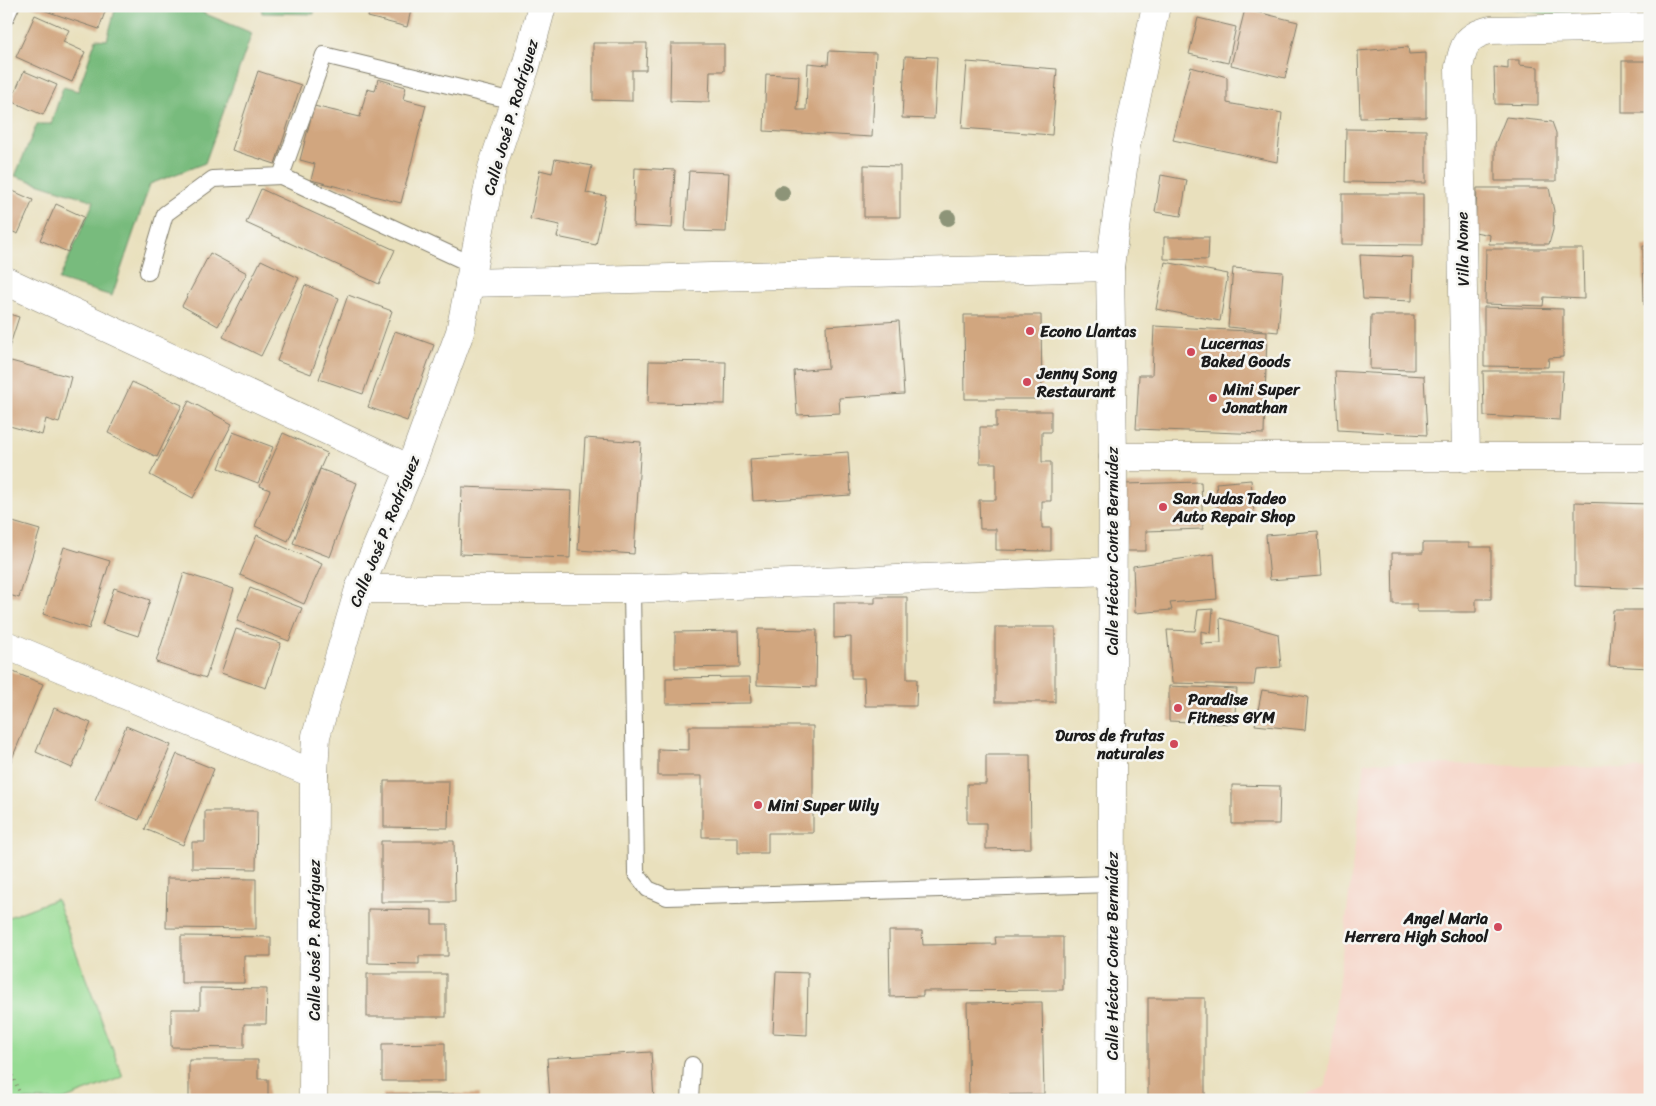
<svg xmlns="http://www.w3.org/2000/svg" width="1656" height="1106" font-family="Sriracha,sans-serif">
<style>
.built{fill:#f6d2c4}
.green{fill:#96db93;stroke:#597c58}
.forest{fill:#78bb7d;stroke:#4a6c4c}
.building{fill:#d1a67f}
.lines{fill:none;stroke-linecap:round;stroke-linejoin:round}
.service-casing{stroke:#827e6c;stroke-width:18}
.minor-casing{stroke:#827e6c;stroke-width:29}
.tertiary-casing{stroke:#827e6c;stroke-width:29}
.path{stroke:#827e6c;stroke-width:3;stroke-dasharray:1 4;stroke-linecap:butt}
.service{stroke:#fff;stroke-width:16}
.minor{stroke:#fff;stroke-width:28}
.tertiary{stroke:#fff;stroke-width:28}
.tree{fill:#8d9478}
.poi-dot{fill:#d1495b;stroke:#f6f6f2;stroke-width:2}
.labels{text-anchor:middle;stroke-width:5;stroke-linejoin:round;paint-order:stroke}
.street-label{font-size:16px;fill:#1c1c1c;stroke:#f6f6f2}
.poi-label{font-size:16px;font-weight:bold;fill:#1c1c1c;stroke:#f6f6f2;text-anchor:start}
</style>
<rect width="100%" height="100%" fill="#f6f6f2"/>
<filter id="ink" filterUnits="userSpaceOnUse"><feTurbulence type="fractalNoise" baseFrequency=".02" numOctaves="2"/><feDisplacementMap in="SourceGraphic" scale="10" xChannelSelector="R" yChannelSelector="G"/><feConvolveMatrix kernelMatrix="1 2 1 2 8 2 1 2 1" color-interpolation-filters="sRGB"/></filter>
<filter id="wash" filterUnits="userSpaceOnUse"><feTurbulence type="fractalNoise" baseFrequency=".0096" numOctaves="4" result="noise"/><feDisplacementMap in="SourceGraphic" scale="20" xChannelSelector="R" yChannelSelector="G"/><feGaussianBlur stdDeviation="1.12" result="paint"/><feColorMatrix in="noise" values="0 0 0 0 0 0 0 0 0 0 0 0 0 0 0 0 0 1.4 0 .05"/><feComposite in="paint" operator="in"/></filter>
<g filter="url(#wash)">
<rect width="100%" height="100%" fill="#e9e0bd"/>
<polygon class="built" points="1365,762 1650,769 1650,1100 1295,1100 1326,1086"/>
<g class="green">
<polygon points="1496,6 1612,6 1553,15"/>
<polygon points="56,899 123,1077 63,1100 6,1100 6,918"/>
</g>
<g class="forest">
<polygon points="116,6 203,6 203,13 252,33 205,163 150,184 112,296 59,280 94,201 15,176 37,124 51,124 63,87 78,91 96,39 107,40"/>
<polygon points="261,6 314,6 314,14 262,13"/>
</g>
<g id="blocks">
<g class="building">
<polygon points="31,6 107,6 99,29"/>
<polygon points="371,6 412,6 407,27 368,17"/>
<polygon points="1210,6 1232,6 1232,11"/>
<polygon points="1245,9 1298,22 1285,78 1231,65"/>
<polygon points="35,15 69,30 63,42 85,52 72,82 16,57"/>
<polygon points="1198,18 1236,27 1228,63 1189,54"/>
<polygon points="593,43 647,43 646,70 632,70 632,101 593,100"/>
<polygon points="671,44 724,44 724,71 710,71 709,102 670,101"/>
<polygon points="1408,47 1409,54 1426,53 1426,117 1360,118 1358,51"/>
<polygon points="829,51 876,53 872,137 764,131 766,74 799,76 797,110 806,110 808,63 828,65"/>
<polygon points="905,56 937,57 934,119 902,118"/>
<polygon points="1508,60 1519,60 1519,65 1538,67 1538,105 1495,104 1494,67 1508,69"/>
<rect x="1622" y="61" width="28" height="52"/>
<polygon points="967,62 1057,69 1052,135 962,128"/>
<polygon points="1191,67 1227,77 1227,103 1282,113 1277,162 1173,140"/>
<polygon points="24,71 57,85 43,115 11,101"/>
<polygon points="258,71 301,85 275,164 232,150"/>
<polygon points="378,79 406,87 403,99 426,105 401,203 311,180 315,164 300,160 314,106 360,117 367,89 375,91"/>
<polygon points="1506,117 1552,122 1556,133 1556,181 1495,181 1495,144"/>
<polygon points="1346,129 1426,130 1426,183 1345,182"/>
<polygon points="555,159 592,166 586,193 606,196 596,245 557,237 560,225 530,219 540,170 552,173"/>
<polygon points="864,165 900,166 900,217 864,217"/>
<polygon points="635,168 675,170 672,228 633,226"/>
<polygon points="689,171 729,173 726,232 685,231"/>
<polygon points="1161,175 1187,180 1181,216 1155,212"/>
<polygon points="6,188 33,200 18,234 6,229"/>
<polygon points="1477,188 1549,188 1554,211 1553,230 1549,244 1489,244 1490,235 1475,232"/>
<polygon points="261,189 395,250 379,284 246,223"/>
<polygon points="1342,194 1423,194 1423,245 1342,244"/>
<polygon points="56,204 84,217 68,252 40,240"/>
<polygon points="1164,237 1209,237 1208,260 1164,259"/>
<polygon points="1643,246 1650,246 1650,305 1644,305"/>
<polygon points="1486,249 1583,249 1584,299 1544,297 1543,306 1485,304"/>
<polygon points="210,253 247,273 218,326 182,306"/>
<polygon points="1360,255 1413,257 1412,301 1363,299"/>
<polygon points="261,260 299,278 261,356 223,337"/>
<polygon points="1165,262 1228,274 1220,321 1156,309"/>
<polygon points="1233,268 1283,272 1278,332 1228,327"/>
<polygon points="305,285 339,298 311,374 277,361"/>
<polygon points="348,295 392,311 363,394 319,379"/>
<polygon points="1484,307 1563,309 1563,357 1549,358 1548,367 1484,366"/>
<polygon points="6,313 19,317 7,354 6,354"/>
<polygon points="964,315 1041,315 1042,399 965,399"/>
<polygon points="1371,315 1414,315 1414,370 1370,369"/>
<polygon points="899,321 904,394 839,398 840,413 797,415 794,371 828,368 826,326"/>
<polygon points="1154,326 1267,332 1264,434 1136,429 1139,375 1152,375"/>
<polygon points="395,331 434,345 407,421 368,407"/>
<polygon points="11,361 71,377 59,423 46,419 42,435 6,425 6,378"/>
<polygon points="649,361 726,362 725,404 648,403"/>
<polygon points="1335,371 1424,376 1427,435 1338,430"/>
<polygon points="1483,371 1563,371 1560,420 1484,416"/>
<polygon points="132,382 182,405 157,457 108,433"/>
<polygon points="189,401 232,424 193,498 150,475"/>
<polygon points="996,411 1051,411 1051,432 1042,432 1042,462 1051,462 1051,501 1042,501 1042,528 1051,528 1051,551 996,550 996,529 980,529 979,500 996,500 996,463 980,463 980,427 996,427"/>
<polygon points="233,432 273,447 258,483 219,468"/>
<polygon points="283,433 327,453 288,541 255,526 270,490 260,486"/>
<polygon points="585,438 641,442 634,554 578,550"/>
<polygon points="848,452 851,495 753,501 750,459"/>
<polygon points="320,469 357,483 330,557 293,543"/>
<polygon points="1251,480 1254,514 1219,517 1216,483"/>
<polygon points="1201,482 1203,529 1146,531 1146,551 1126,551 1124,484"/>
<polygon points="462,487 572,491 570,558 460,554"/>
<polygon points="1575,502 1650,504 1650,589 1575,586"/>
<polygon points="6,520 40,530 19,598 6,594"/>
<polygon points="1318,531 1321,576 1270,580 1266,535"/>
<polygon points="257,535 322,564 304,604 240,575"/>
<polygon points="1423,543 1469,543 1469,547 1491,547 1491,599 1476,599 1476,612 1417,612 1417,604 1393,604 1392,553 1423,553"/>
<polygon points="64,547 110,561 89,629 43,614"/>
<polygon points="1214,554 1217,599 1170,603 1172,610 1135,613 1133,566"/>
<polygon points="184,573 234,589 206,678 156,662"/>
<polygon points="114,588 150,600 138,636 102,624"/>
<polygon points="250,588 302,608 289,641 237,621"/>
<polygon points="875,597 907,597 907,679 917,679 916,706 865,706 864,678 851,678 851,637 834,638 834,603 875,603"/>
<polygon points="1213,609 1211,633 1201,631 1201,644 1221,643 1220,618 1278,634 1281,667 1256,669 1254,685 1172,683 1167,630 1195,631 1198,610"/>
<polygon points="1613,610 1650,610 1650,668 1609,666"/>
<rect x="995" y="627" width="60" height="75"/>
<polygon points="236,629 281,643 266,688 221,673"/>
<polygon points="758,629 817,630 816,687 757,685"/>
<polygon points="739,631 740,667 675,668 675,632"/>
<polygon points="6,669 43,684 6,773"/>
<polygon points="750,677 751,703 666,704 666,678"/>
<polygon points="1169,686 1237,689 1234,724 1169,721"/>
<polygon points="1262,690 1308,697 1305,730 1255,725"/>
<polygon points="54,708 91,723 72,768 36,752"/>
<polygon points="126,726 171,745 139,820 95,801"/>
<polygon points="689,726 813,726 813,833 768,833 768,853 738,853 738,837 702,837 702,776 658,776 658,749 689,750"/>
<polygon points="177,754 214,769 183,845 145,829"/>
<polygon points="986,755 1030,755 1031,848 986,849 986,823 967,823 967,784 986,784"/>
<polygon points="384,781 449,781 448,828 384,827"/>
<polygon points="1232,785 1280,786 1279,824 1232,824"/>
<polygon points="205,811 257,811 256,869 192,868 192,842 205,842"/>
<polygon points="381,841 454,841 455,902 381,902"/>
<polygon points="167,878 256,879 256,929 166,928"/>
<polygon points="368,909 432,910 432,924 448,924 448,956 419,956 419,964 368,963"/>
<polygon points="889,931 922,931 923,945 996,944 995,937 1063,937 1063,990 923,991 923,996 890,997"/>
<polygon points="181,936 271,937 271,956 244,956 244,983 181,983"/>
<polygon points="776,972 808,973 807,1035 773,1033"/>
<rect x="367" y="974" width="79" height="43"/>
<polygon points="200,988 267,989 266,1024 244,1024 244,1048 171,1047 171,1009 200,1009"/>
<rect x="1148" y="998" width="57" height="102"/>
<polygon points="1042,1002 1044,1094 969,1095 967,1003"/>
<polygon points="445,1043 445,1081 382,1081 382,1044"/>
<polygon points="651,1052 654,1100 550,1100 547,1058"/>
<polygon points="189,1060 258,1060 258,1079 268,1079 268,1100 189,1100"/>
<rect x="383" y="1094" width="96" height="6"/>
<polygon points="1065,1096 1065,1100 1040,1100 1040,1097"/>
</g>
</g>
</g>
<g filter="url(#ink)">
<use href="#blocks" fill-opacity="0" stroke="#827e6c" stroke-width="1"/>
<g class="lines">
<defs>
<g id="service">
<polyline points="6,17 11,6"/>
<polyline points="281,176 473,265"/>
<polyline points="148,272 165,214 213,179 281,176 324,55 514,101"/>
<polyline points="632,589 636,873 648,889 667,897 1112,884"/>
<polyline points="690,1100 692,1065"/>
</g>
<g id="minor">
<polyline points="6,281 410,469"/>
<polyline points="469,283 1110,267"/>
<polyline points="1113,457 1650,457"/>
<path d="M1466 458 1459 67C1464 44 1466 36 1490 30L1650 27"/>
<polyline points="359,589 632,589 1112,571"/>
<polyline points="6,645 314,774"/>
<polyline points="313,1100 314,774 316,736 359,589 410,469 460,332 492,168 526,66 542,6"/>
</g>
<polyline id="tertiary" points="1111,1100 1113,457 1110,267 1126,146 1156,6"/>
</defs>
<use href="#service" class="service-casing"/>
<use href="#minor" class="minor-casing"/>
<use href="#tertiary" class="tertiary-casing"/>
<polyline class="path" points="6,1062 23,1100"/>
<use href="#service" class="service"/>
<use href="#minor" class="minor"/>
<use href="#tertiary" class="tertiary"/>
</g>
<g class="tree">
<circle cx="782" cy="193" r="8"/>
<circle cx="948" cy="218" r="8"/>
</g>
</g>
<g class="poi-dot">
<circle cx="1030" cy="331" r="5"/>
<circle cx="1191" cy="352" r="5"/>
<circle cx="1027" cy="382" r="5"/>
<circle cx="1213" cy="398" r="5"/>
<circle cx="1163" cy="507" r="5"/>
<circle cx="1178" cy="708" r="5"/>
<circle cx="1174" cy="744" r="5"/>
<circle cx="758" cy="805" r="5"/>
<circle cx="1498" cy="927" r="5"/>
</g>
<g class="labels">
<g class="street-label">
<text transform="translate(510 117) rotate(-74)" y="6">Calle José P. Rodríguez</text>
<text transform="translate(1462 249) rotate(-91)" y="6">Villa Nome</text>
<text transform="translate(384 531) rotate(-68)" y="6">Calle José P. Rodríguez</text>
<text transform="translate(1112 551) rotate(-90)" y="6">Calle Héctor Conte Bermúdez</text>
<text transform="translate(314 940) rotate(-90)" y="6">Calle José P. Rodríguez</text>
<text transform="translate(1112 956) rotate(-90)" y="6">Calle Héctor Conte Bermúdez</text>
</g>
<g class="poi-label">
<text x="1040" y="337">Econo Llantas</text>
<text x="1201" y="349">Lucernas<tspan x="1201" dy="18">Baked Goods</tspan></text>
<text x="1037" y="379">Jenny Song<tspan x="1037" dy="18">Restaurant</tspan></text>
<text x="1223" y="395">Mini Super<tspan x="1223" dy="18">Jonathan</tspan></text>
<text x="1173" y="504">San Judas Tadeo<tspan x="1173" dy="18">Auto Repair Shop</tspan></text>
<text x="1188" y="705">Paradise<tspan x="1188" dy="18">Fitness GYM</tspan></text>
<text x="1164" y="741" text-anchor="end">Duros de frutas<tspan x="1164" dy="18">naturales</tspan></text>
<text x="768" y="811">Mini Super Wily</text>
<text x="1488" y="924" text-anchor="end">Angel Maria<tspan x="1488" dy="18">Herrera High School</tspan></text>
</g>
</g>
<rect width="1656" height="1106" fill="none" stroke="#f6f6f2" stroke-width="25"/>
</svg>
